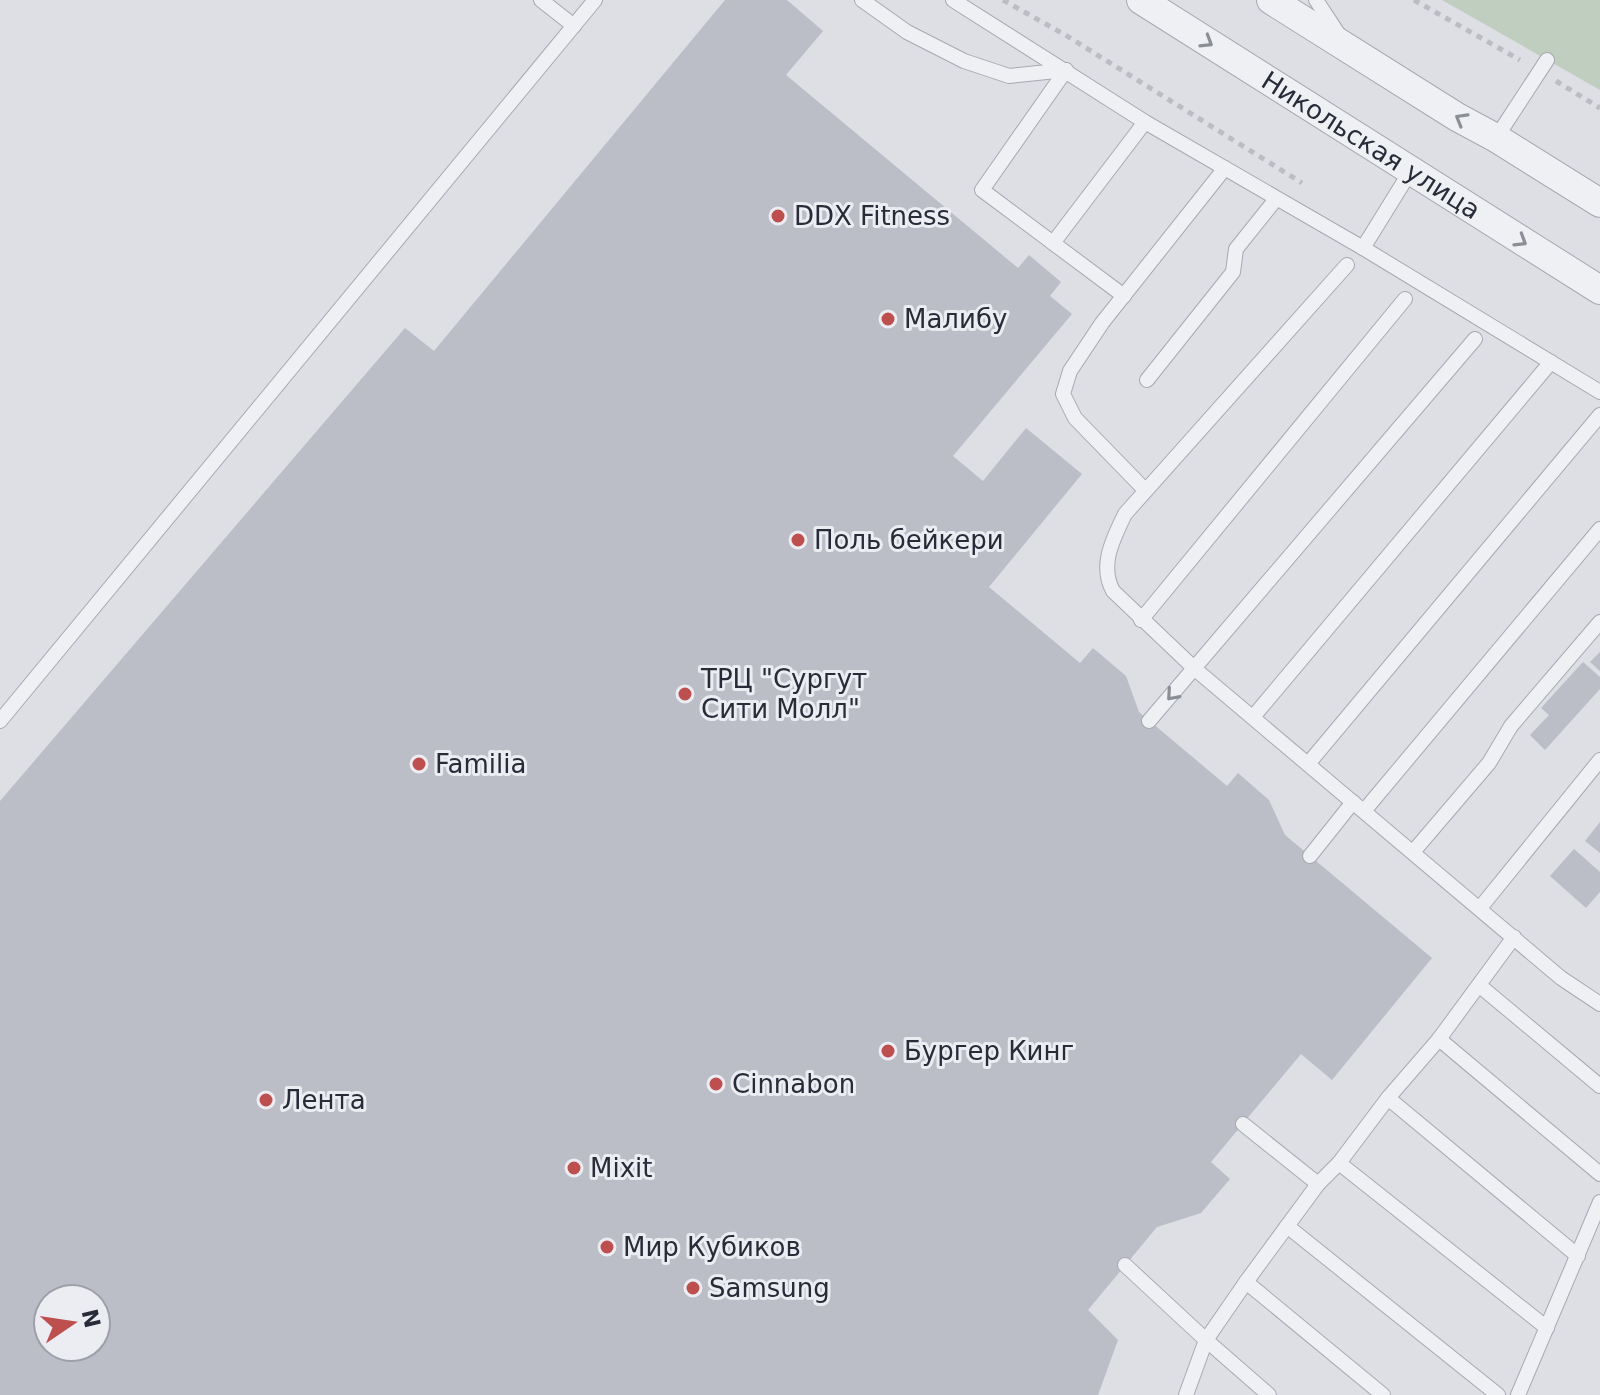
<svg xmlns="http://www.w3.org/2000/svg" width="1600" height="1395" font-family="'DejaVu Sans',sans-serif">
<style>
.grass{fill:#c0cebf}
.building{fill:#bbbdc7;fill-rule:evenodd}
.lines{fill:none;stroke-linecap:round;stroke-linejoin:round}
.service-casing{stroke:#a7a9b1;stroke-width:16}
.minor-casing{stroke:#a7a9b1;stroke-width:30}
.path{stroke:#bbbdc3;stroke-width:5;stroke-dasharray:6 6;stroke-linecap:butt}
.service{stroke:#eff0f4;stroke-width:14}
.minor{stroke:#eff0f4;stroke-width:28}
.oneway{stroke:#8c8e96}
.poi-dot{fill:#bd504f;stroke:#ecedf3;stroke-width:3}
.labels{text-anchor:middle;stroke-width:6;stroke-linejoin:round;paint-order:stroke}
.street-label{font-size:26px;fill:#282c39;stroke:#ecedf3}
.poi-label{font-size:26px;fill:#282c39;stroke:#ecedf3;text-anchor:start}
</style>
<rect width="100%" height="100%" fill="#dddfe5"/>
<polygon class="grass" points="1442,0 1600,0 1600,90"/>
<g class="building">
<path d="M725 0H787L823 31 786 75 1018 268 1029 255 1061 282 1050 296 1072 314 953 456 983 481 1026 428 1082 474 989 587 1080 663 1093 648 1126 676 1139 712 1227 786 1238 773 1269 800 1285 835 1432 958 1332 1080 1301 1054 1211 1162 1230 1179 1201 1213 1157 1227 1088 1310 1118 1340 1098 1395H0V801L405 328 434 351ZM48 1299H96V1347H48Z"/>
<polygon points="1600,652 1600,671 1590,662"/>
<polygon points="1583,662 1600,677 1600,689 1545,750 1530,735 1549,715 1541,708"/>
<polygon points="1600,822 1600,853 1585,841"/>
<polygon points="1574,849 1600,872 1600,892 1586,908 1550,876"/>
</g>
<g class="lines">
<defs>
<g id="service">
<polyline points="541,0 574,26"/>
<polyline points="862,0 907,32 964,61 1009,76 1066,70"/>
<polyline points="953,0 1145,122 1363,248 1600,392"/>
<polyline points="1316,0 1339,35"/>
<polyline points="1066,70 982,190 1124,296"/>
<polyline points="1496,138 1547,60"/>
<polyline points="1053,243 1145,122"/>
<polyline points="1363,248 1410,172"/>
<path d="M1347 265 1125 514C1113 539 1099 565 1113 591L1195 669 1561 978 1600 1004"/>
<polyline points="1147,380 1233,272 1236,249 1276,199"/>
<polyline points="1145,490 1075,418 1063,394 1070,371 1102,323 1225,168"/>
<polyline points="1141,620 1405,299"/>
<polyline points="1253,717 1551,362"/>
<polyline points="0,721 595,0"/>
<polyline points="1149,721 1475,339"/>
<polyline points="1308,764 1600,415"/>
<polyline points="1364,811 1600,529"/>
<polyline points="1413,852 1489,763 1511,726 1600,622"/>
<polyline points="1310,856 1353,802"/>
<polyline points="1480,908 1600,760"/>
<polyline points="1480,986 1600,1086"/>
<polyline points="1439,1039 1600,1174"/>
<polyline points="1388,1098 1578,1256"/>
<polyline points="1243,1124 1318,1184"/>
<polyline points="1339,1163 1547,1328"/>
<polyline points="1287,1226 1498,1395"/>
<polyline points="1125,1265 1206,1340 1269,1395"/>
<polyline points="1246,1282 1383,1395"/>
<polyline points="1186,1395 1206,1340 1246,1282 1318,1184 1339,1163 1388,1098 1439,1039 1514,937"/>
<polyline points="1518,1395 1600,1202"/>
</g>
<g id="minor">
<path id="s1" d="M1141 0 1600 290"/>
<polyline points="1271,0 1457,117 1496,138 1600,203"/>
</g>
</defs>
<use href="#service" class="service-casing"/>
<use href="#minor" class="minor-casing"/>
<g class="path">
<polyline points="1003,0 1067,36 1302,183"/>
<polyline points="1414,0 1520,60"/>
<polyline points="1556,81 1600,108"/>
</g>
<use href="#service" class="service"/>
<use href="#minor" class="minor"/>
</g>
<defs><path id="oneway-chevron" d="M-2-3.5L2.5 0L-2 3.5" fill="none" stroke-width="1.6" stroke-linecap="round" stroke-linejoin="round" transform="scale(2)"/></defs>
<g class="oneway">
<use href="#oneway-chevron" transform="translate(1207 42) rotate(32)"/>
<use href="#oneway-chevron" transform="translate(1461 119) rotate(-150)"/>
<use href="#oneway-chevron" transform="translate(1521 241) rotate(32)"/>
<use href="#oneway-chevron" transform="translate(1172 695) rotate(131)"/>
</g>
<g class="poi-dot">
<circle cx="778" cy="216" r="8"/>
<circle cx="888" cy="319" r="8"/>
<circle cx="798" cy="540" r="8"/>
<circle cx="685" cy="694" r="8"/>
<circle cx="419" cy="764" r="8"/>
<circle cx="888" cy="1051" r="8"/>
<circle cx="716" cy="1084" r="8"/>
<circle cx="266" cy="1100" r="8"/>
<circle cx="574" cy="1168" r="8"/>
<circle cx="607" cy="1247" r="8"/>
<circle cx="693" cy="1288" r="8"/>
</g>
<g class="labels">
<g class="street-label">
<text dy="9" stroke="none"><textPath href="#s1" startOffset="272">Никольская улица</textPath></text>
</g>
<g class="poi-label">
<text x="794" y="225">DDX Fitness</text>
<text x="904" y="328">Малибу</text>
<text x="814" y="549">Поль бейкери</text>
<text x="701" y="688">ТРЦ "Сургут<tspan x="701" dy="30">Сити Молл"</tspan></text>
<text x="435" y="773">Familia</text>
<text x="904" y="1060">Бургер Кинг</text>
<text x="732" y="1093">Cinnabon</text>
<text x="282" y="1109">Лента</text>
<text x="590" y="1177">Mixit</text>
<text x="623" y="1256">Мир Кубиков</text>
<text x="709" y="1297">Samsung</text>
</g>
</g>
<g transform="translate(72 1323) rotate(77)"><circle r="38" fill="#ecedf3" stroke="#9ea0a9" stroke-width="2"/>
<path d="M0-6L14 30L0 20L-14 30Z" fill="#bd504f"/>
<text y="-12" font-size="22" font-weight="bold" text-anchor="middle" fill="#282c39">N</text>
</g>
</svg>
